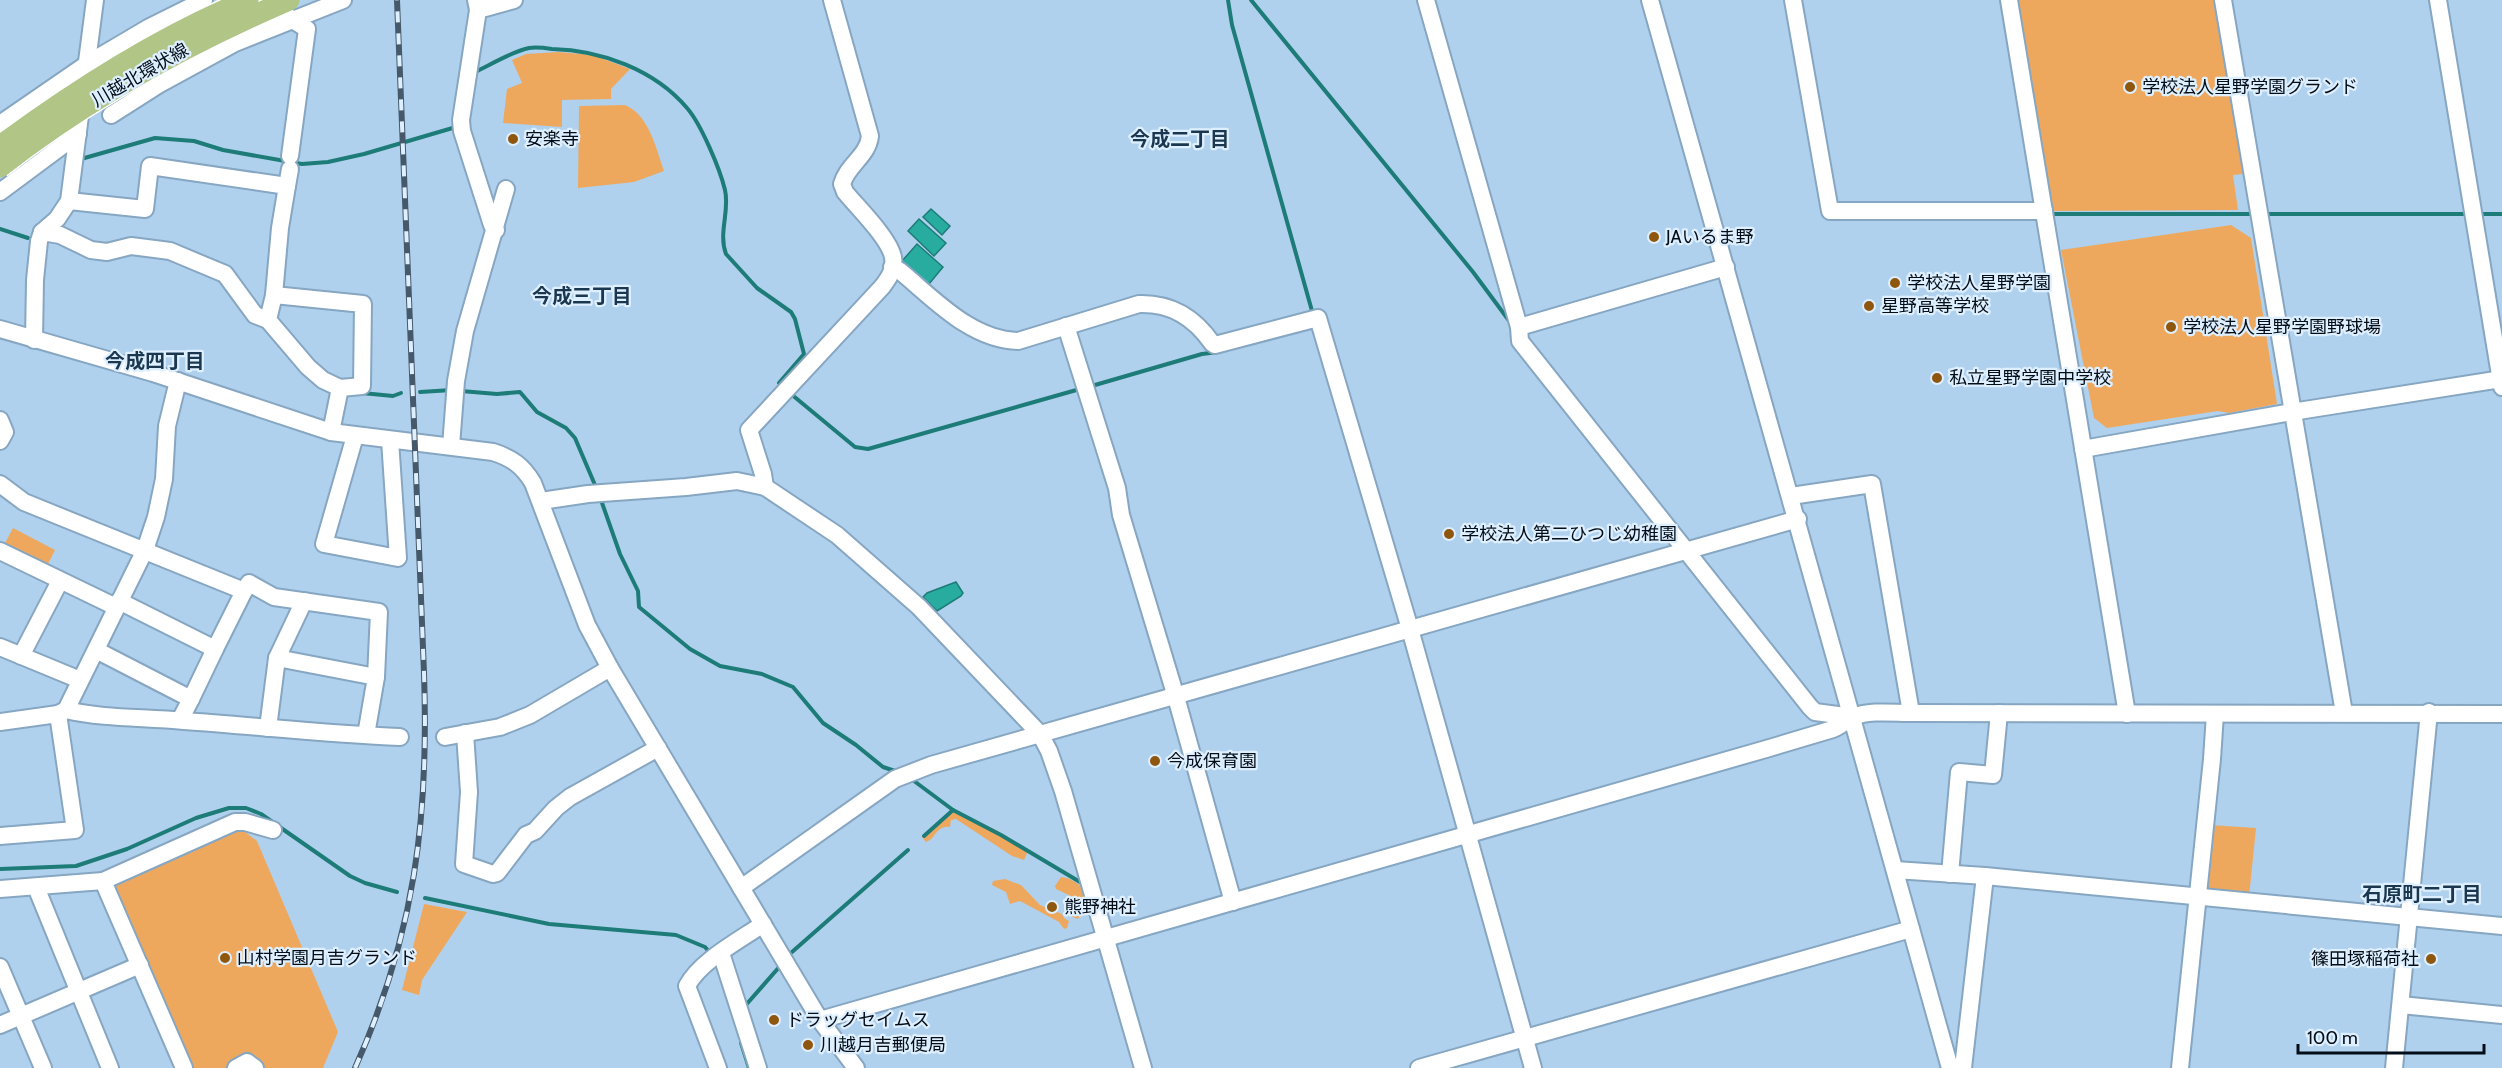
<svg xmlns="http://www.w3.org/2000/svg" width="2502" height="1068" font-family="Cabin,'Noto Sans JP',sans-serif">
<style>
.green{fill:#eea85e}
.water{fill:#28aca0;stroke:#1d7c77;stroke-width:1.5}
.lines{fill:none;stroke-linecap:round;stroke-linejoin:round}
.stream{stroke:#1d7c77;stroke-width:4}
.minor-casing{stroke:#86a6c2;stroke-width:20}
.minor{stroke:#fff;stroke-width:16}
.rail-casing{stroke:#45596a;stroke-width:6}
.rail{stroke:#deefff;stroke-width:4;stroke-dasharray:11;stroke-linecap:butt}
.major-bridge-casing{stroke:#fff;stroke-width:24;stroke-linecap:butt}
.major-bridge{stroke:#b0c586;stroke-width:21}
.poi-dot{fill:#8f570e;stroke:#deefff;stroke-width:2}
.labels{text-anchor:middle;stroke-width:4.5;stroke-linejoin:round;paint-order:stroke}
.street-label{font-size:18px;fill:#030d17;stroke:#deefff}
.poi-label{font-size:18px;fill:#030d17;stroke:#deefff;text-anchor:start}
.neighbourhood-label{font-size:20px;font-weight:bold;fill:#1a374f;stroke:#deefff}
</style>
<rect width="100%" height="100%" fill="#afd1ee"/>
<g class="green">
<polygon points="2016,0 2216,0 2243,174 2233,175 2238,210 2051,211"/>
<polygon points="558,52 593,55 630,69 611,89 611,99 562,100 562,127 503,123 507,89 522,83 512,60 526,54"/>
<path d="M625 105C649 115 656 148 664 171L634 182 578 188 579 106Z"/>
<polygon points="2231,225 2251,238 2277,404 2229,413 2218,411 2107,428 2094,418 2061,250"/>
<polygon points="13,528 55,550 45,570 2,549"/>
<path d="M953 812 996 830 1026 849 1028 851 1024 860 1012 856 956 819 951 820 950 827C936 825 936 839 926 842L922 837Z"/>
<polygon points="2210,825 2256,828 2249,897 2203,893"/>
<polygon points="240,828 257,841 338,1032 323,1068 191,1068 111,884"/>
<path d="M1061 877C1078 879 1092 893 1088 912L1077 919 1069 915 1067 909 1073 897 1056 889 1055 886Z"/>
<polygon points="1005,879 1021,885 1040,905 1062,914 1064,918 1069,921 1067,928 1064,929 1059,922 1020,901 1010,904 1006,892 992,885 993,881"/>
<polygon points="424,904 467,912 422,980 419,995 402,990"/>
</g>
<g class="water">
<polygon points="931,209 950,226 942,235 923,217"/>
<polygon points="919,219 946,243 934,256 908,231"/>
<polygon points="917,244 943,267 929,284 902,261"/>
<polygon points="956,582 963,593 961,596 937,611 923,597 927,593"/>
</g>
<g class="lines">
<g class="stream">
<polyline points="1228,0 1232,25 1312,311"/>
<polyline points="1251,0 1473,272 1510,322"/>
<path d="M475 72C490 65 513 51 529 48 536 47 545 48 552 49 601 50 655 70 687 108 701 124 720 169 725 190 730 211 718 233 726 254L757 288 791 312 795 319 804 354 779 383"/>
<polyline points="81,159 155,138 194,141 223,150 302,164 328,162 364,154 456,127"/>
<polyline points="2051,214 2254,214"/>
<polyline points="2265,214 2470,214"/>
<polyline points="2478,214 2502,214"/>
<polyline points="0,229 28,238"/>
<polyline points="1095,385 1202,354 1218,352"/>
<polyline points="461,391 497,394 520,392 537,412 566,428 575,438 595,485"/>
<polyline points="420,392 452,390"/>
<polyline points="362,393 393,396 401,393"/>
<polyline points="791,394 855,447 868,449 1080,389"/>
<polyline points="601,500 620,554 638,591 639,607 690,649 720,666 762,674 793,687 823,723 856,745 883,767 898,772"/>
<polyline points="910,778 953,810 1001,835 1080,882"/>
<polyline points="924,836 953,810"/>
<polyline points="0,869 76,866 127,849 196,818 229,808 246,808 261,814 350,876 365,883 397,892"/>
<polyline points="425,898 549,924 676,935 705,947 711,954"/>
<polyline points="792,952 908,850"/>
<polyline points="745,1006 781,965"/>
<polyline points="741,1043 749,1068"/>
</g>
<defs>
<g id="minor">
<polyline points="260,0 307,29 290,156"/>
<polyline points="476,0 478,10 461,120 462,131 492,225 496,230"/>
<polyline points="1426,0 1519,327 1520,341 1810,707 1815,712 1853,717"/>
<path d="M1650 0C1751 356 1850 712 1950 1068"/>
<polyline points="1793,0 1830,211 2044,211"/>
<polyline points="2009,0 2127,714"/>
<polyline points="2223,0 2344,713"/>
<polyline points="2438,0 2502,387"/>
<polyline points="478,10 514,0"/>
<polyline points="111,115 158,85 235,43 343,0"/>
<polyline points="0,124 87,64 148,28 204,0"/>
<polyline points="287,186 290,169"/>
<polyline points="0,192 78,134"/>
<polyline points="69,201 145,209 150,166 287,186 280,228 274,295 268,320 308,367 323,380 340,388 331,432"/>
<polyline points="42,232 60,235 91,250 107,252 131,246 170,251 225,274 255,315 268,320"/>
<path d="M892 267 900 271C934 299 971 340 1018 341L1139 304C1171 303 1194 317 1212 343L1215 345 1318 318 1410 629 1533 1068"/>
<polyline points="274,295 363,304 362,386 340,388"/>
<polyline points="1066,326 1117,488 1121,515 1176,697 1233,902"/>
<polyline points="1519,327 1726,267"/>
<path d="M0 329 153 373 331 432 493 452C512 458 523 466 533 483L587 625 610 668 820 1020 856 1068"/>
<polyline points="34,340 35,280 39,241 42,232 57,219 69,201 95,0"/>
<polyline points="0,420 5,432 0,441"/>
<polyline points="355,436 324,544 398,558 390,440"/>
<polyline points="451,446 456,381 465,331 506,189"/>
<polyline points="2083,449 2292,412 2502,379"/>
<polyline points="0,484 24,502 244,591 249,583 274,597 379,612 376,677 366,735"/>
<path d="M765 487 763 474 749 430 882 287C889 278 895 269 893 257 889 238 858 208 845 192L842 184C847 165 868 156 870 136L832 0"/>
<polyline points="1791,496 1872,484 1911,713"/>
<polyline points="541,501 588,494 686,487 737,481 765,487 837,535 919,607 1040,734 1049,751 1063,791 1143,1068"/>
<polyline points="0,551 116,607"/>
<polyline points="119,601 215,649 244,591"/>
<polyline points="0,647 80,680"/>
<polyline points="96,650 191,699 180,720"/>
<polyline points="21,656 60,581"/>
<polyline points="277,658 376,677"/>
<polyline points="191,699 215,649"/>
<path d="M66 710C105 719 144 717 184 721 256 726 328 734 400 737"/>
<polyline points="0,722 58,714 66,710 145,550 156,517 164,479 167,426 178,381"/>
<polyline points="268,728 277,658 304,601"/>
<polyline points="465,733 469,792 464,864 493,874 497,873 526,835 535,831 556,808 570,797 658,748"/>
<polyline points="445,737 500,727 530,715 610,668"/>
<polyline points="0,836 75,830 58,714"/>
<polyline points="1895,870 1985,876 2502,926"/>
<polyline points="1950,874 1959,772 1993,775 1999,713"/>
<polyline points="103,881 235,822 245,822 273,830"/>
<polyline points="36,887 110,1068"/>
<polyline points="741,888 895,779 931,765 1798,519"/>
<polyline points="0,889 103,881 184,1068"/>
<polyline points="721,953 758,1068"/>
<polyline points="0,967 43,1068"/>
<polyline points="2401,1005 2502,1015"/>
<path d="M820 1020 1766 749 1833 729C1841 726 1846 720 1853 717 1869 710 1894 713 1911 713L2502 714"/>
<polyline points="0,1025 140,965"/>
<polyline points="236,1068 247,1062 255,1068"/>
<path d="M718 1068 687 986C700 961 740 940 763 924"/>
<polyline points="1419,1068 1911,929"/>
<polyline points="1963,1068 1985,876"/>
<polyline points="2180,1068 2212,759 2215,714"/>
<polyline points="2394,1068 2429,712"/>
</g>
</defs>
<use href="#minor" class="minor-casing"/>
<use href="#minor" class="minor"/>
<defs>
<path id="rail" d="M355 1068C415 934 429 818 424 673L397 0"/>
</defs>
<use href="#rail" class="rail-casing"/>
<use href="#rail" class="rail"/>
<defs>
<g id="major-bridge">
<path d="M0 146C76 90 160 36 248 0"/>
<path d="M0 167C88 98 187 44 289 0"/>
</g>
</defs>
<use href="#major-bridge" class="major-bridge-casing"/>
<use href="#major-bridge" class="major-bridge"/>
</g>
<g class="poi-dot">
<circle cx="2130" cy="87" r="6"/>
<circle cx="513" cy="139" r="6"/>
<circle cx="1654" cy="237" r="6"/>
<circle cx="1895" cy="283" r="6"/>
<circle cx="1869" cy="306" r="6"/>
<circle cx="2171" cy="327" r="6"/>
<circle cx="1937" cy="378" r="6"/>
<circle cx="1449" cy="534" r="6"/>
<circle cx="1155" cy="761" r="6"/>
<circle cx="1052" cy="907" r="6"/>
<circle cx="225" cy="958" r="6"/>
<circle cx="2431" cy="959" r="6"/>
<circle cx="774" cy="1020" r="6"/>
<circle cx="808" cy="1045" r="6"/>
</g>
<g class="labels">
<g class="street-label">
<text transform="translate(140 75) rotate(-30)" y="6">川越北環状線</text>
</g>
<g class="poi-label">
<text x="2142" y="93">学校法人星野学園グランド</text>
<text x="525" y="145">安楽寺</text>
<text x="1666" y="243">JAいるま野</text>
<text x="1907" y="289">学校法人星野学園</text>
<text x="1881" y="312">星野高等学校</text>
<text x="2183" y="333">学校法人星野学園野球場</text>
<text x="1949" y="384">私立星野学園中学校</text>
<text x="1461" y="540">学校法人第二ひつじ幼稚園</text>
<text x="1167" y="767">今成保育園</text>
<text x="1064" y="913">熊野神社</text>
<text x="237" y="964">山村学園月吉グランド</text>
<text x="2419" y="965" text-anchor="end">篠田塚稲荷社</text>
<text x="786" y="1026">ドラッグセイムス</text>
<text x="820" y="1051">川越月吉郵便局</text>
</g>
<g class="neighbourhood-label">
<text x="1180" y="146">今成二丁目</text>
<text x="582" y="303">今成三丁目</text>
<text x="155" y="368">今成四丁目</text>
<text x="2422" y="901">石原町二丁目</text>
</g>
</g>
<path d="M2298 1044v9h186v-9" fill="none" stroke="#030d17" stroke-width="3"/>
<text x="2307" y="1044" font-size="18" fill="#030d17" stroke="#deefff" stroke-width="4.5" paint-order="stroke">100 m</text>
</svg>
